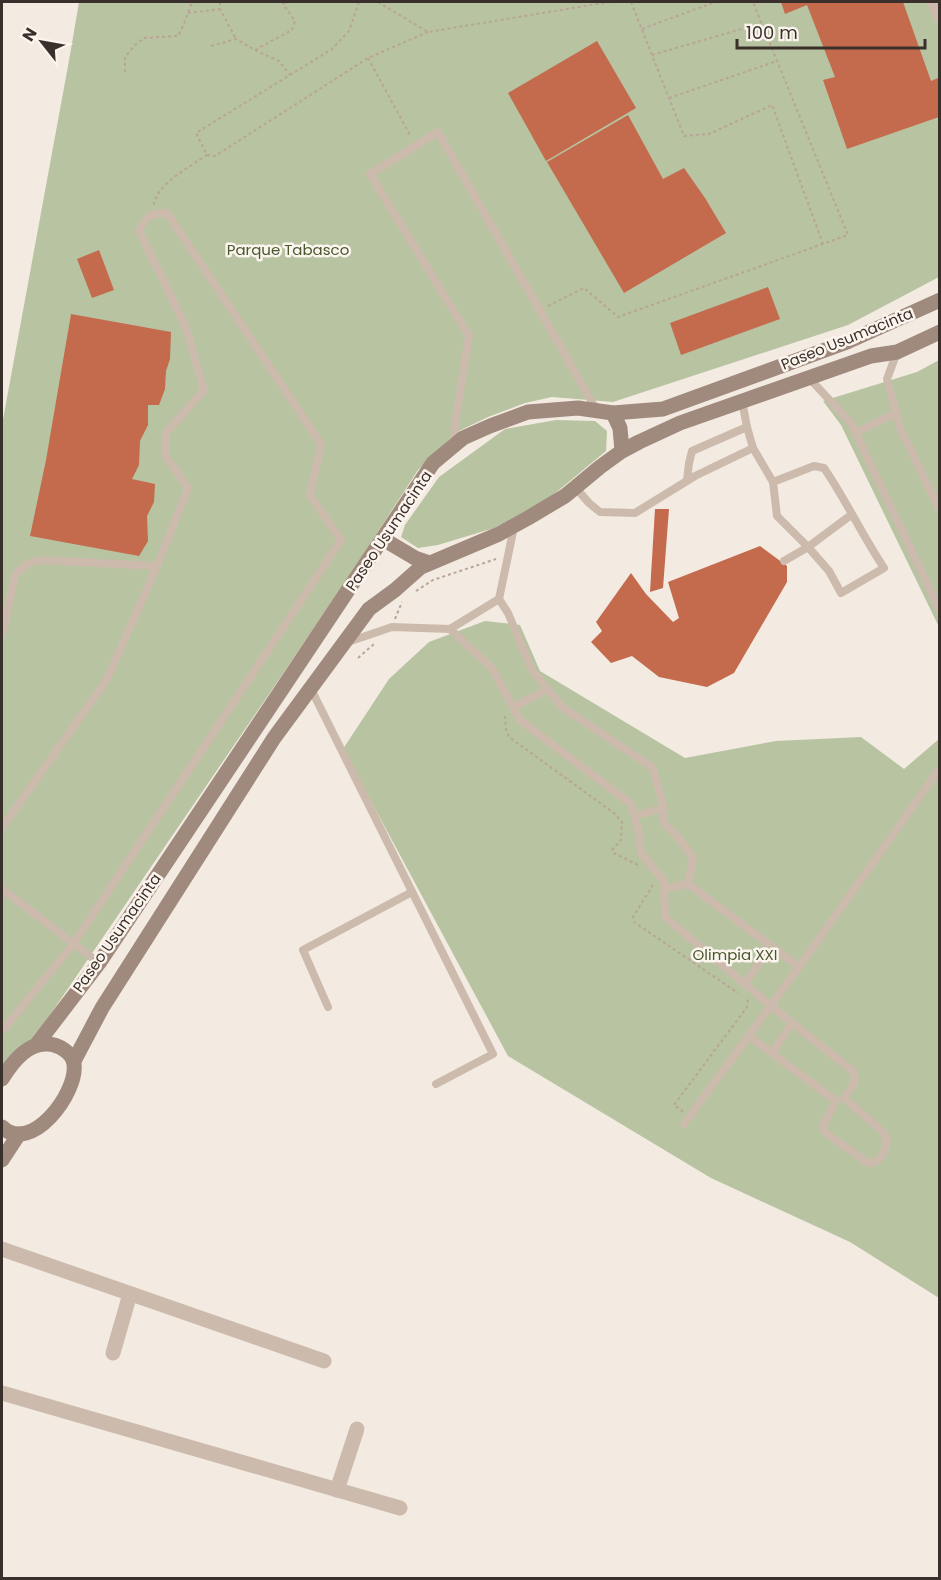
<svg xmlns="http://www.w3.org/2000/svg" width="941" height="1580" font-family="Poppins,sans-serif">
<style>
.green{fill:#b7c3a1}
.building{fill:#c46b4e}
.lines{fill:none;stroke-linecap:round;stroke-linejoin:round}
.path{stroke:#b8a597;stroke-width:2;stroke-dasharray:3 3;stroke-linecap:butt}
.service{stroke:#ccbbac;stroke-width:8}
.minor{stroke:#ccbbac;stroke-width:15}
.secondary{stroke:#a08a7e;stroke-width:15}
.labels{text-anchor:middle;stroke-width:5;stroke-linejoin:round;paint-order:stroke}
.park-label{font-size:15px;fill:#49582f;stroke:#fbf5ee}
.street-label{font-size:15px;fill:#3a302b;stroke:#fbf5ee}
</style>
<rect width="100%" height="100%" fill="#f3ebe1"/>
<g class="green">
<polygon points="79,2 939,2 939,277 848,325 613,402 552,397 525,403 488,417 457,432 418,470 344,584 37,1034 2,1068 2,425 70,55"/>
<polygon points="939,360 939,627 841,425 823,401 917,372"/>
<polygon points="556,420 595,421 607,431 606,451 547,500 494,528 438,545 418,548 401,537 405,525 439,477 505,429"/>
<polygon points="485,621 520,625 540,671 685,758 776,741 861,737 904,769 939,739 939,1298 850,1242 711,1178 508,1056 343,749 389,679 429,642"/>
</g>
<g class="building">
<polygon points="781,2 903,2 931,81 938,78 939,81 939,117 847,149 823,80 835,77 807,5 785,14"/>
<polygon points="597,41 636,108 546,161 508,93"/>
<polygon points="628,115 663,179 684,168 705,198 726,233 624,293 547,162"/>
<polygon points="99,250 114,290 92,298 77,259"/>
<polygon points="768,287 780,319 681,355 670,323"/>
<polygon points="71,314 171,332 170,359 166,371 165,389 159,405 148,405 148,425 140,441 139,465 132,479 155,484 154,502 147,516 148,541 139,556 30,536 46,460"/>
<polygon points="655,509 669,509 663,588 650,592"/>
<polygon points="760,546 787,566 787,582 734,673 707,687 659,677 632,656 611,663 591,642 602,631 596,622 631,573 646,594 673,622 679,618 668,582"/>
</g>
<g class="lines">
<g class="path">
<polyline points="220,2 220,9 236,39"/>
<polyline points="359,2 349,31 332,49 196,133 207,155 215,156 368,58 428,32"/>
<polyline points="378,2 428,32 609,2"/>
<polyline points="631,2 684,136 709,134 772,105 823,244"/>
<polyline points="188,13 220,9"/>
<polyline points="642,29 715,2"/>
<polyline points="211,46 236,39 255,50 279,61 290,75"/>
<polyline points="255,50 292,30 295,21 283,4 287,2"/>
<polyline points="652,55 762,23"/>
<polyline points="368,58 411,137"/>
<polyline points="125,72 125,57 135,45 144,38 178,36 184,24 192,2"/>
<polyline points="669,98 777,61"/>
<path d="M154 205C155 185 191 166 207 155"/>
<polyline points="548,306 584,288 618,317 848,235 753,2"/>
<polyline points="416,591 433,580 496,559"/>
<polyline points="395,619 402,602"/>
<polyline points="358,658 374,644"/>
<polyline points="505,716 506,729 509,737 614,813 622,822 621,840 612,850 614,853 638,865"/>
<polyline points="653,885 633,917 634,922 738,993"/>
<polyline points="683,1112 674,1105 747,1007 748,999"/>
</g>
<g class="service">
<polyline points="931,2 940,22"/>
<polyline points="897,352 887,379 900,428 940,511"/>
<polyline points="809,378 851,423 940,611"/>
<polyline points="742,401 747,427 753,448 773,482"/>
<polyline points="855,433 896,413"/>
<polyline points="454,445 455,423 469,336 370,174 438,132 596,409"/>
<path d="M814 466 824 468C846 500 862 535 884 568L841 593 829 571 808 547 777 516 773 482Z"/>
<polyline points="687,480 689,463 692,451 747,427"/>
<polyline points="575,487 589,503 600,512 635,513 695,476 753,448"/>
<polyline points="784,561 808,547 851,515"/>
<polyline points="499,599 508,613 532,670 562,707 653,768 664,808 664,823 676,835 693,858 688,884 799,967"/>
<path d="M450 629 492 668 520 720 631 804 639 834 641 853 664 881 665 917 771 1006 854 1072C857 1083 850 1089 844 1098L883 1132 887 1140C885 1151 882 1163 868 1163L826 1133 823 1129 824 1123 836 1101 749 1036"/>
<path d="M2 635 15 575 27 564 39 560 157 566 188 488 166 457V433L204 390 185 325 139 231C147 215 149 213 167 213L321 444 310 495 341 540 74 943 2 1031"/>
<polyline points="348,642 392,627 450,629 499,599 514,527"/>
<polyline points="311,689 493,1054 436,1084"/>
<polyline points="513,707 548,689"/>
<polyline points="634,816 664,808"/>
<polyline points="2,828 107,679 157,566"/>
<polyline points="2,889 99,963"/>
<polyline points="664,889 688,884"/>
<polyline points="745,984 770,946"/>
<polyline points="328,1007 303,950 412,892"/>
<polyline points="772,1053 792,1023"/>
<polyline points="684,1124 799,967 940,768"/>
</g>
<g class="minor">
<polyline points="2,1249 324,1361"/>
<polyline points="113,1353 130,1294"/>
<polyline points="2,1393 400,1508"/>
<polyline points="337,1490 357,1429"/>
</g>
<g class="secondary">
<polyline points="613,413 620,428 622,451"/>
<polyline points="383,539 415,558 430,563"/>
<polyline points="37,1044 99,963 433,463 463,438 490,426 528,412 578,408 613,413 663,409 847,342 940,300"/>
<polyline points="74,1061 102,1008 274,738 369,609 395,590 421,567 499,534 528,518 565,496 600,467 622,451 639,442 680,423 871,356 897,352 940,332"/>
<path d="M2 1079C11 1064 27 1043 47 1044 58 1044 73 1053 74 1064 78 1093 31 1155 2 1127"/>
<polyline points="2,1160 19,1134"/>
</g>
</g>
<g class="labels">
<g class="park-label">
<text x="288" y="255">Parque Tabasco</text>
<text x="735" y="960">Olimpia XXI</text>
</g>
<g class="street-label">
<text transform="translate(847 339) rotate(-22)" y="5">Paseo Usumacinta</text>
<text transform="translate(389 531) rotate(-56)" y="5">Paseo Usumacinta</text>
<text transform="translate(117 933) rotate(-55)" y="5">Paseo Usumacinta</text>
</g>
</g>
<rect width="941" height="1580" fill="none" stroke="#3a302b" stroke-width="6"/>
<g transform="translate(42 42) rotate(301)" stroke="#fbf5ee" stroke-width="4.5" paint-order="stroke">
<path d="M0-4.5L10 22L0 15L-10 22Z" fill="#3a302b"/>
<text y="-9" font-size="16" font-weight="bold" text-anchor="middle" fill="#3a302b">N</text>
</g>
<path d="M737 39v9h188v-9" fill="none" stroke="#3a302b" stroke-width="3"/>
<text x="746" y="39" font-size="18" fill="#3a302b" stroke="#fbf5ee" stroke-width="4.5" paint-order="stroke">100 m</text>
</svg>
